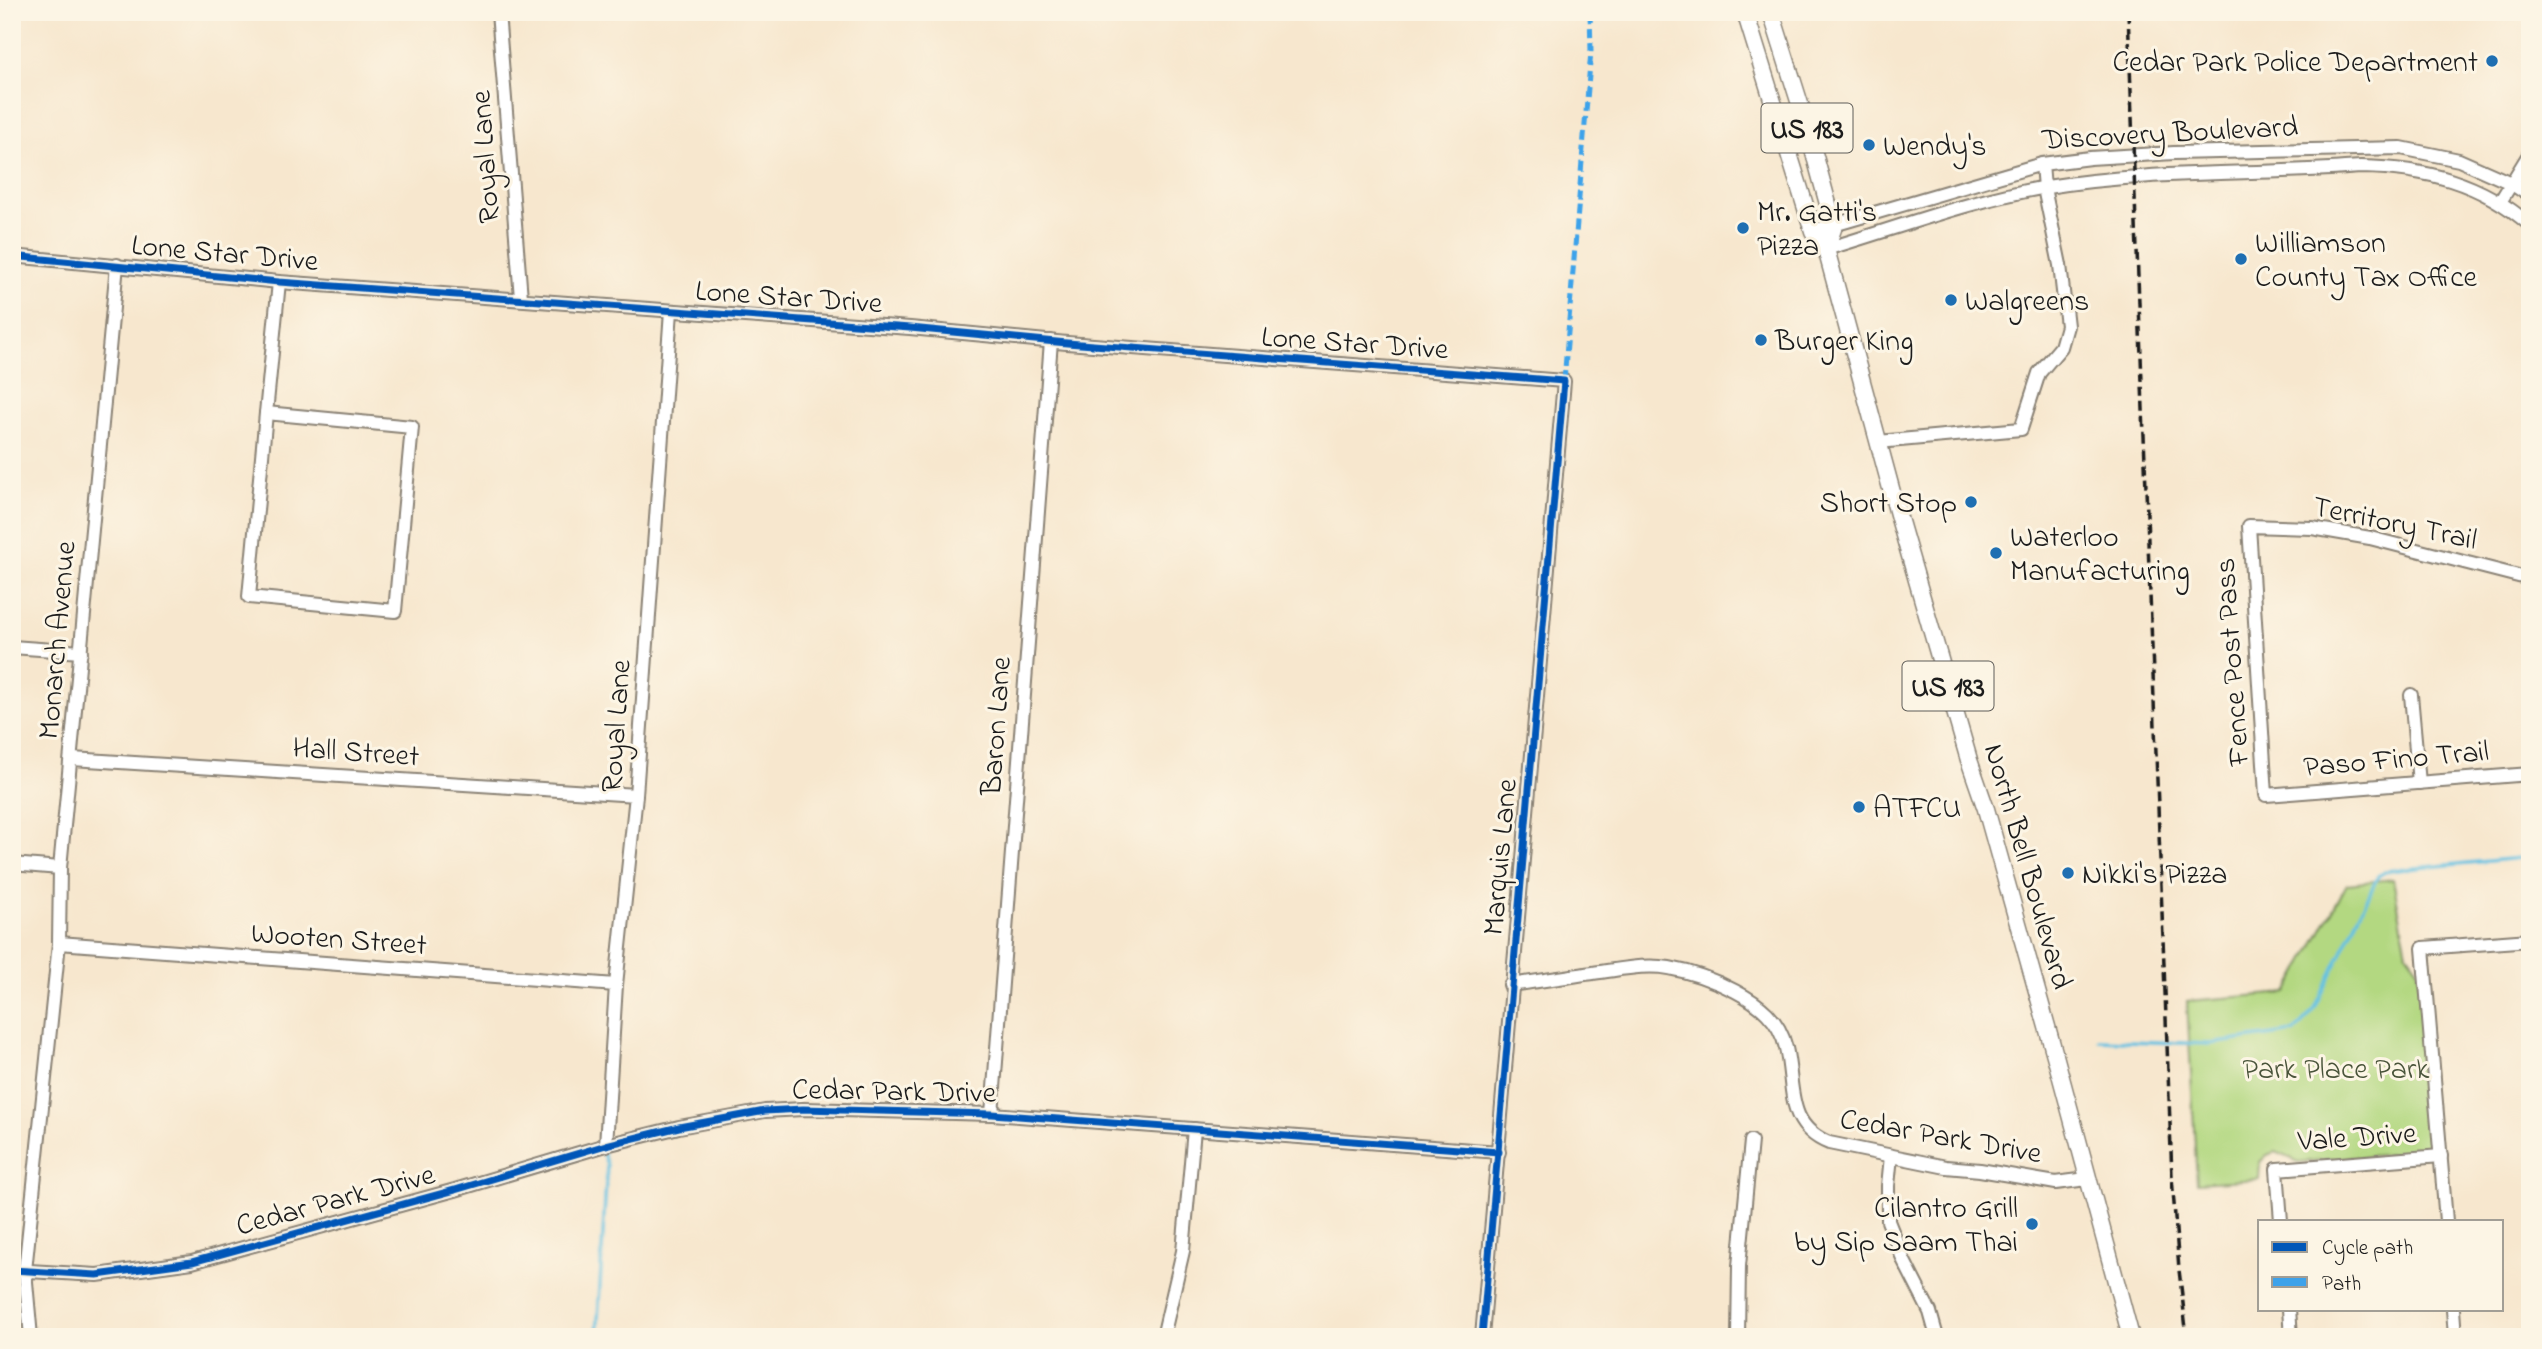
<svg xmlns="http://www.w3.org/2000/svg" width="2542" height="1349" font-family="'Indie Flower',sans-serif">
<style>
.green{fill:#b3d881;stroke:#687a4e;stroke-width:2}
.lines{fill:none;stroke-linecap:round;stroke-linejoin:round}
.stream{stroke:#64c1e2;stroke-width:3.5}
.minor-casing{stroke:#8a8275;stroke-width:16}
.major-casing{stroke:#8a8275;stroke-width:19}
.minor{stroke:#fff;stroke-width:12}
.major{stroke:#fff;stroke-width:16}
.rail{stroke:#1c1c1c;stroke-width:3.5;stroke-dasharray:10 5;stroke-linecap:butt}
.quiet{stroke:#3da2ea;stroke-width:5;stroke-dasharray:10 5;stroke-linecap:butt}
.cycleway-casing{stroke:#fcf5e5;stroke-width:11}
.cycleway{stroke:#0057b8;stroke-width:7}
.poi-dot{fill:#1f6fb2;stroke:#fcf5e5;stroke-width:2.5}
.labels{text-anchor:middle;stroke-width:6;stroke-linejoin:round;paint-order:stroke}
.shield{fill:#fcf5e5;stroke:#5f5d58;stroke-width:2}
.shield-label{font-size:28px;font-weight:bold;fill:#1c1c1c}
.poi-label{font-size:30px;fill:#1c1c1c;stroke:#fcf5e5;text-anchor:start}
.street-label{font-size:30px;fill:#1c1c1c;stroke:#fcf5e5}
.park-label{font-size:30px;fill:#49543a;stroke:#fcf5e5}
</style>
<rect width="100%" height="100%" fill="#fcf5e5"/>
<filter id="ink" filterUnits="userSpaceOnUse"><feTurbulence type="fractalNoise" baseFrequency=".0143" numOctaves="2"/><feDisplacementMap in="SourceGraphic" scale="14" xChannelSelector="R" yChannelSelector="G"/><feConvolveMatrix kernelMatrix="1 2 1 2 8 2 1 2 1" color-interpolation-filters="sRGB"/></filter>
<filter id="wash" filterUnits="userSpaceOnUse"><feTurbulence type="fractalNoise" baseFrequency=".00686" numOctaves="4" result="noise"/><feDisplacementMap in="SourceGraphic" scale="28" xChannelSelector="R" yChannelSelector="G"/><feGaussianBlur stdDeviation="1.57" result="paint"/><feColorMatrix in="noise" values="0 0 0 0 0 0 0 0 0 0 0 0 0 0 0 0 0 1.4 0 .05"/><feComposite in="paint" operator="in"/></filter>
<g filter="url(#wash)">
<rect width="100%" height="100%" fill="#f7e7ce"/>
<polygon class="green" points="2393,879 2407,953 2418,968 2434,1148 2430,1151 2299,1162 2276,1152 2267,1155 2260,1162 2259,1179 2197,1183 2187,1001 2287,993 2347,884"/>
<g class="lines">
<g class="stream">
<polyline points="2099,1040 2210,1044 2294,1032 2314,1010 2378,876 2386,871 2530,857"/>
<polyline points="597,1337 607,1165 603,1154"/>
</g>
</g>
</g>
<g filter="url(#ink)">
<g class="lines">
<defs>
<g id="minor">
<polyline points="498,12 521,298"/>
<polyline points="2500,202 2530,153"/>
<polyline points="1813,231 2042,164 2090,158 2174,153 2401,148 2459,160 2511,183 2530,196"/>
<path d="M1826 249C1897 228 1974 199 2047 187 2150 170 2256 175 2361 167 2424 168 2481 182 2530 225"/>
<polyline points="12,256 279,282 910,328 1067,343 1564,381 1482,1337"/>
<polygon points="266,413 412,427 395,611 249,597"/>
<polyline points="266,413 279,282"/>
<polyline points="1878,442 2021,429 2039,373 2061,347 2067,326 2060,265 2044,188 2042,164"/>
<polyline points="2530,579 2370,538 2312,528 2249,526 2266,795 2530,774"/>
<polyline points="12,647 81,652"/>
<polyline points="2411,695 2419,783"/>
<polyline points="72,759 636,795"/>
<polyline points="12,864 60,868"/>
<polyline points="59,943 616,985"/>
<path d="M1510 985C1540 981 1570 976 1600 972 1623 969 1646 964 1669 968 1692 972 1714 980 1735 991 1760 1004 1779 1019 1786 1048 1795 1087 1785 1125 1829 1143L1946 1167 1980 1170 2056 1183 2087 1179"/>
<polyline points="992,1114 1051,341"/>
<polyline points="606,1145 616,985 636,795 671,311"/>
<polyline points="1891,1156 1888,1186 1888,1221 1904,1261 1930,1312 1937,1337"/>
<polyline points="2281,1221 2277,1169 2441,1156"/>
<polyline points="2446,1221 2423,948 2530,940"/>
<polyline points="12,1270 97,1275 192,1262 455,1190 606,1145 679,1127 765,1111 803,1109 992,1114 1499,1152"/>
<polyline points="2289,1309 2291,1337"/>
<polyline points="2453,1309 2455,1337"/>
<polyline points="31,1337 25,1271 59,943 60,868 117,265"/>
<polyline points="1163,1337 1183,1251 1194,1129"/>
<polyline points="1738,1337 1739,1266 1751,1141"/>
</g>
<g id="major">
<polyline points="1745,12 1813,231 1826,249 1899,518 1969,760 1986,809 2056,1059 2131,1337"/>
<polyline points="1771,12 1805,120 1834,226 1826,249"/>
</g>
</defs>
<use href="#minor" class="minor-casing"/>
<use href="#major" class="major-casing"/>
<use href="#minor" class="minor"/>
<use href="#major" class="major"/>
<polyline class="rail" points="2128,12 2172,1177 2179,1270 2187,1337"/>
<polyline class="quiet" points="1564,381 1591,51 1590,12"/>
<defs>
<g id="cycleway">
<polyline points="12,256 279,282 910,328 1067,343 1564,381 1482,1337"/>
<polyline points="12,1270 97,1275 192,1262 455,1190 606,1145 679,1127 765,1111 803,1109 992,1114 1499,1152"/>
</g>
</defs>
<use href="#cycleway" class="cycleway-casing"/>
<use href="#cycleway" class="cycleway"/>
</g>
</g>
<g class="poi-dot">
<circle cx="2492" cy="61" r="7"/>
<circle cx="1869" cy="145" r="7"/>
<circle cx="1743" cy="228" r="7"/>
<circle cx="2241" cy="259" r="7"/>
<circle cx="1951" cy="300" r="7"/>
<circle cx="1761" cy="340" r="7"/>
<circle cx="1971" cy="502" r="7"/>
<circle cx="1996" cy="553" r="7"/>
<circle cx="1859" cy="807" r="7"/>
<circle cx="2068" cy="873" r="7"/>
<circle cx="2032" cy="1224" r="7"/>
</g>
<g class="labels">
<g class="shield">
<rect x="1761.5" y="103.5" width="91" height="49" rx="5"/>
<rect x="1902.5" y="661.5" width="91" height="49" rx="5"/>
</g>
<g class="shield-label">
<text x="1807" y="138">US 183</text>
<text x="1948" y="696">US 183</text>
</g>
<g class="poi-label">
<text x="2478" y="71" text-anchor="end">Cedar Park Police Department</text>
<text x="1883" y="155">Wendy's</text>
<text x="1757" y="221">Mr. Gatti's<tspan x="1757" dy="34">Pizza</tspan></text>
<text x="2255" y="252">Williamson<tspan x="2255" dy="34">County Tax Office</tspan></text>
<text x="1965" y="310">Walgreens</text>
<text x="1775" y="350">Burger King</text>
<text x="1957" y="512" text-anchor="end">Short Stop</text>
<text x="2010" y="546">Waterloo<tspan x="2010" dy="34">Manufacturing</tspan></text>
<text x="1873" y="817">ATFCU</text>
<text x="2082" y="883">Nikki's Pizza</text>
<text x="2018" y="1217" text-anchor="end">Cilantro Grill<tspan x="2018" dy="34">by Sip Saam Thai</tspan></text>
</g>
<g class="street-label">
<text transform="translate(2170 132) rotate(-3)" y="10">Discovery Boulevard</text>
<text transform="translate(484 157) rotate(-94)" y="10">Royal Lane</text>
<text transform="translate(225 252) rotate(5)" y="10">Lone Star Drive</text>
<text transform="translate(789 296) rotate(4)" y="10">Lone Star Drive</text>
<text transform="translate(1355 342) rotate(4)" y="10">Lone Star Drive</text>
<text transform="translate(2395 522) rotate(12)" y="10">Territory Trail</text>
<text transform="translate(56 640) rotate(-85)" y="10">Monarch Avenue</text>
<text transform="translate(2231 662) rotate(-94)" y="10">Fence Post Pass</text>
<text transform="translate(615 726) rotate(-86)" y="10">Royal Lane</text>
<text transform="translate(995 726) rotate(-86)" y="10">Baron Lane</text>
<text transform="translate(356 751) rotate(4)" y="10">Hall Street</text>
<text transform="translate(2396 758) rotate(-5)" y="10">Paso Fino Trail</text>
<text transform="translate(1499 857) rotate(-85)" y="10">Marquis Lane</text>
<text transform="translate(2029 866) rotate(74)" y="10">North Bell Boulevard</text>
<text transform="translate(339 938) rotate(4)" y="10">Wooten Street</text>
<text transform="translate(894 1090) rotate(1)" y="10">Cedar Park Drive</text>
<text transform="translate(1941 1135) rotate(10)" y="10">Cedar Park Drive</text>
<text transform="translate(2357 1136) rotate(-4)" y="10">Vale Drive</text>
<text transform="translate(335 1199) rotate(-15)" y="10">Cedar Park Drive</text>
</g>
<g class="park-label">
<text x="2336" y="1078">Park Place Park</text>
</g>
</g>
<rect width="2542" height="1349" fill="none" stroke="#fcf5e5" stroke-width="42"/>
<rect x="2258" y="1220" width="245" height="91" fill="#fcf5e5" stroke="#a29e95" stroke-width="2"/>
<rect x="2272" y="1242" width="35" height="10" fill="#0057b8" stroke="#a29e95" stroke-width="2"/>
<text x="2322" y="1254" font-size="21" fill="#1c1c1c">Cycle path</text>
<rect x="2272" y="1277" width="35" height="10" fill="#3da2ea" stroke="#a29e95" stroke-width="2"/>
<text x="2322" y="1290" font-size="21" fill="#1c1c1c">Path</text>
</svg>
